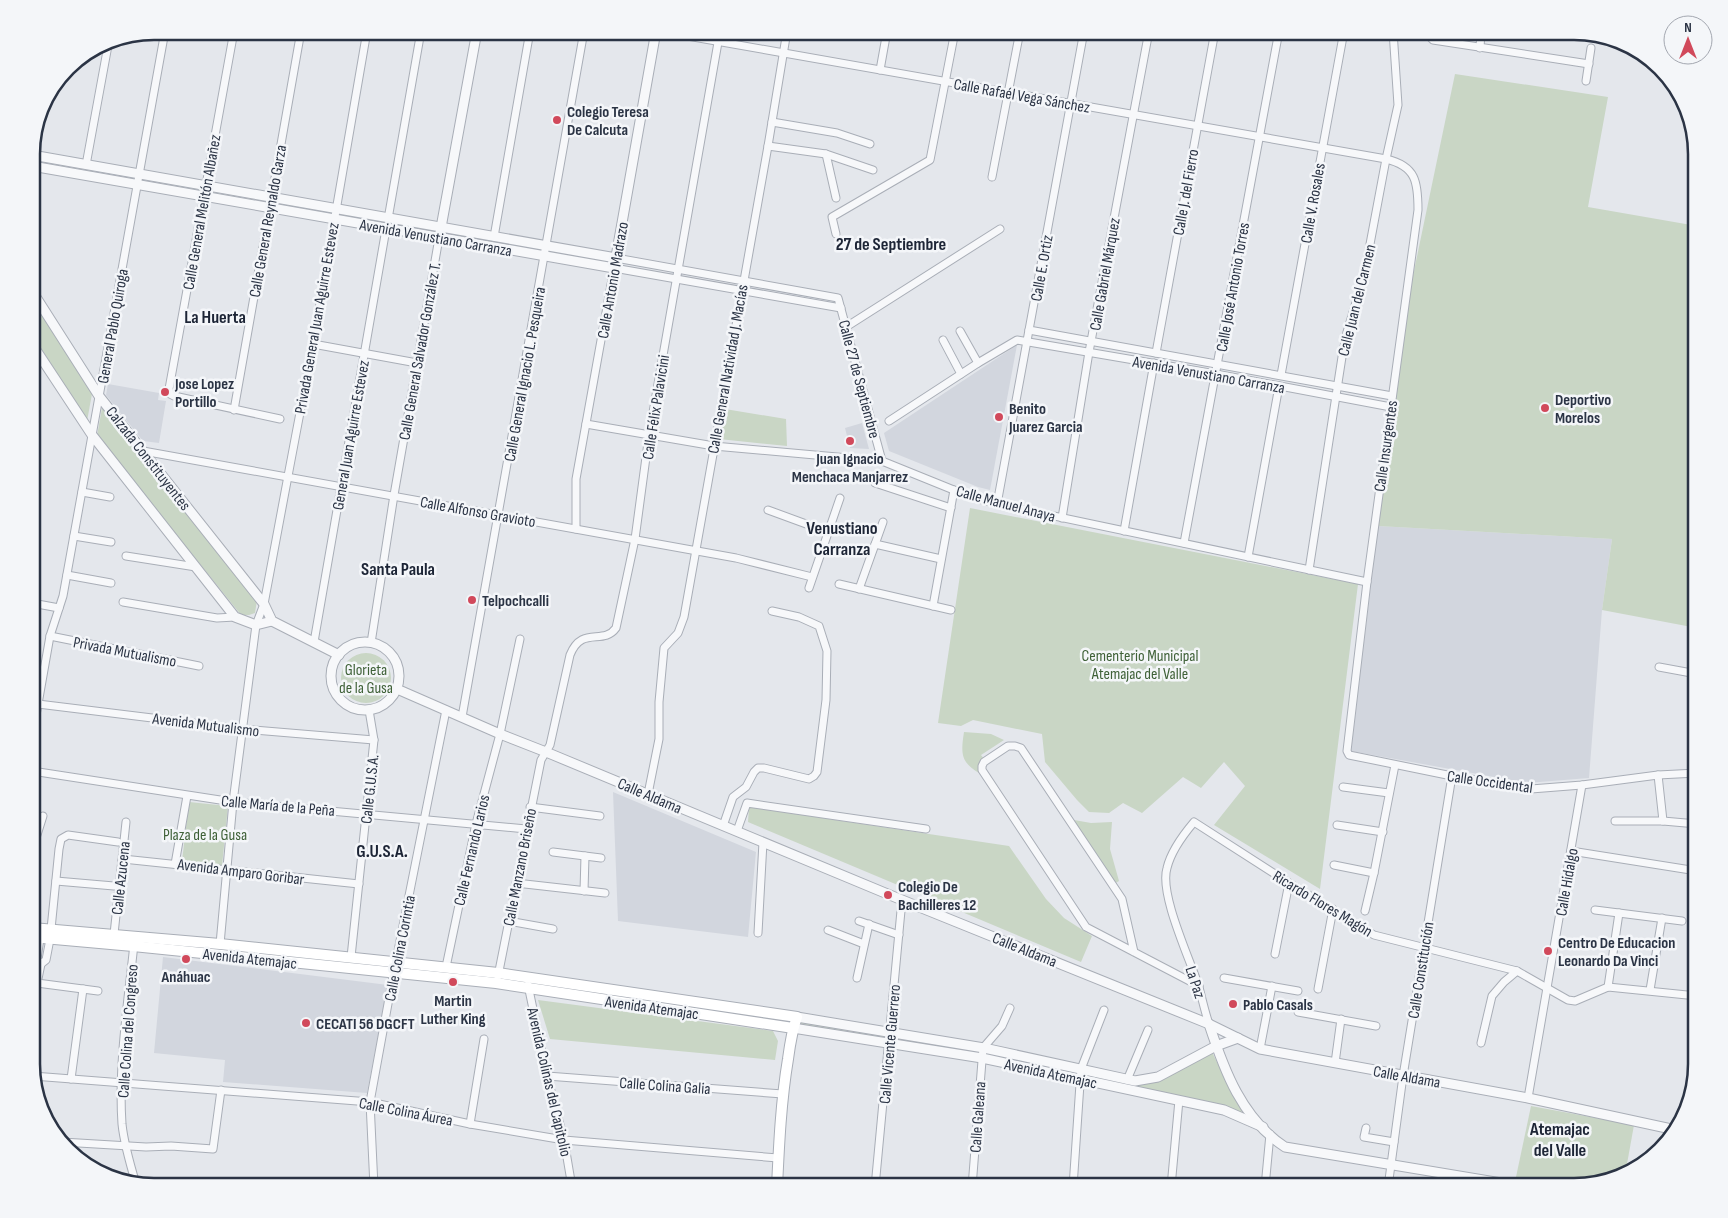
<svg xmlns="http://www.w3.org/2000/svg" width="1728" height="1218" font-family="'Sofia Sans Condensed',sans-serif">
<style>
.built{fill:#d2d6de}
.green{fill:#c9d6c5}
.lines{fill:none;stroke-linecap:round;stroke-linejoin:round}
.minor-casing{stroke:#a9aeb7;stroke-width:9}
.tertiary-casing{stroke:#a9aeb7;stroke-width:11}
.secondary-casing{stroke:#a9aeb7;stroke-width:12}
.minor{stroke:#f7f8fa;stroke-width:7}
.tertiary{stroke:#f7f8fa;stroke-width:9}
.secondary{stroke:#fff;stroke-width:10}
.poi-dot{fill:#d1495b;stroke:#f4f6f9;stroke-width:2}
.labels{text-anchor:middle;stroke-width:5;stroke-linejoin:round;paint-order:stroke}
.street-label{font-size:16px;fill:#2b3445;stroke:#f4f6f9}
.poi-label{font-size:16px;font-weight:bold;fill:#2b3445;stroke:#f4f6f9;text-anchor:start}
.park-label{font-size:16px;fill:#3f6138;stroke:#f4f6f9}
.neighbourhood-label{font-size:18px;font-weight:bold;fill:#1d2536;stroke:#f4f6f9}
.rim{fill:none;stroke:#2b3445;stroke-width:2.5}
</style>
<rect width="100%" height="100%" fill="#e4e7ec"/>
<g class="built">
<polygon points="1017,345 990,490 978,487 889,451 884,433"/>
<polygon points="108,384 159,393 158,400 166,401 159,443 143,441 106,395"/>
<polygon points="862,423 869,449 850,448 845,428"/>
<polygon points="1378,526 1612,539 1602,610 1589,778 1527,783 1351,751"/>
<polygon points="613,792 756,852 748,937 618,921"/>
<polygon points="163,957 388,985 367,1093 223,1082 225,1060 154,1053"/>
</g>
<g class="green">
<polygon points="1455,74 1608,97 1588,207 1697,226 1697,628 1602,610 1612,539 1378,526 1410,290"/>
<polygon points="32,298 92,394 87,421 32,334"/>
<polygon points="102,408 257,600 255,613 249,615 241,615 97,436"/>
<polygon points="725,409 786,419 787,446 719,439"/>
<polygon points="970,508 1358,584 1320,889 1214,825 1245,786 1224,762 1201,788 1183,777 1142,813 1123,803 1109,813 1089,812 1077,800 1045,762 1042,734 973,720 961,726 938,723"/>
<circle cx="366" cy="678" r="25"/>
<path d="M964 732 991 734 1004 740 981 755 984 759 980 765 979 773C960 762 961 752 964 732Z"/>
<polygon points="189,802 228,806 222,866 182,861"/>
<polygon points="749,807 1009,846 1046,899 1064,918 1092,936 1081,962 748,822"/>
<polygon points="1074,820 1091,823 1112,822 1110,849 1119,881 1114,884 1071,821"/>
<polygon points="538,1000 773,1031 778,1041 775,1060 550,1039"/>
<polygon points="802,1022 884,1034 888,1039 800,1025"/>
<polygon points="900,1038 981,1051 984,1055 897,1041"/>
<polygon points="1212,1052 1234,1097 1249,1119 1085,1077 1088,1074 1121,1080 1149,1083"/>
<polygon points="1531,1106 1634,1125 1625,1175 1575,1187 1516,1177"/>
</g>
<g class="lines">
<defs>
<g id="minor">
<polyline points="234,31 169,389 170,394 174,396 280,419"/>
<path d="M659 31 1386 159C1416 166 1418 182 1418 210L1367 582 1347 751 1349 755 1452 776 1531 789 1582 785 1658 775 1697 773"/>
<polyline points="1429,31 1429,36 1433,40 1589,64"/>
<polyline points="1480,48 1481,31"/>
<polyline points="880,70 887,31"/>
<polyline points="1586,81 1591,48"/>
<polyline points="772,122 837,133 870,144"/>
<polyline points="768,146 826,154 873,170"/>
<polyline points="32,154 36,128"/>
<polyline points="826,154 836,198"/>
<polyline points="86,165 109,40"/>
<polyline points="992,177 1020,31"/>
<polyline points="388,219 421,31"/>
<polyline points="836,234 832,217 930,160 955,31"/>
<polyline points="494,237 530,31"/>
<polyline points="616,258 838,298 882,461"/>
<polyline points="846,327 1000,229"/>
<polyline points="1029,330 1392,396"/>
<polyline points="960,331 978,363"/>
<polyline points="943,340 961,374"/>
<polyline points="313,344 417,363"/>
<polyline points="1156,353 1215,31"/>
<polyline points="1281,375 1344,31"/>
<polyline points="234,410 301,31"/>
<polyline points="889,421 978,363 1017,340 1216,374 1391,407"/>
<polyline points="586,424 714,446 882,461 971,497 997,504 1367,582"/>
<polyline points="143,451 736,558 812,577"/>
<polyline points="875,483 951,508"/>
<polyline points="82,492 110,497"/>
<polyline points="997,504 1084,31"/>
<polyline points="768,510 828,532"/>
<polyline points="1062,518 1089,352 1149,31"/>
<polyline points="576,529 576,479 614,268 841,308"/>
<polyline points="1124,531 1154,363"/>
<polyline points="74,536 111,542"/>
<polyline points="1184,543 1279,31"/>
<polyline points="875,544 941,559"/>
<polyline points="126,556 196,567"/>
<polyline points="1248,557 1279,386"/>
<polyline points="1309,570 1342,357 1347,332 1364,276 1386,159 1398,105 1393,31"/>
<polyline points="67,575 111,583"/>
<polyline points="839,584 951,610"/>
<polyline points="809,588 840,498"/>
<polyline points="859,589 883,522"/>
<polyline points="123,602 217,618 235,617"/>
<polyline points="32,603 59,608"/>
<polyline points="933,606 954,490"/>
<polyline points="50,636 199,666"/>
<polyline points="314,642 386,229"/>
<polyline points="371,643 394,495 439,238"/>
<polyline points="1659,667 1697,674"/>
<polyline points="38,704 242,729 374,740"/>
<polyline points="462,717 584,31"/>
<polyline points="32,738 50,636 63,596 165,31"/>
<polyline points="32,771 233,802 526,829"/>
<polyline points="1658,775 1663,821"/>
<polyline points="1343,787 1389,793"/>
<polyline points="648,794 659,739 659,702 664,648 678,633 684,617 768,146 787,31"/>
<polyline points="530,807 600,816"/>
<polyline points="1615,821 1663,821 1697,824"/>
<polyline points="1337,825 1383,832"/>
<polyline points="723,826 733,797 746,787 754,772 758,768 764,768 809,779 814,776 817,772 826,700 827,651 819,626 799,617 772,611"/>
<polyline points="737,831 747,803 926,829"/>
<polyline points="32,846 37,835 43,816"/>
<polyline points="1571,851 1697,871"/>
<polyline points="553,852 601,858"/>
<polyline points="123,859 359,884"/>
<polyline points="175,864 187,796"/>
<polyline points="1334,865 1374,873"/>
<polyline points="56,881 114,886"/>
<polyline points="516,883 605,893"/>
<polyline points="584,891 585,856"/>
<polyline points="1595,910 1682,921"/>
<polyline points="1365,911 1374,873 1395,765"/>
<polyline points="508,921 553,929"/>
<polyline points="859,921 899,935"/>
<polyline points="51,929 59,849 61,839 68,835 118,842"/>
<polyline points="828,930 864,944"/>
<polyline points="758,933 763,842"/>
<polyline points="114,934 126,822"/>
<polyline points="40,938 37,959 41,964"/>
<path d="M134 944C128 1002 118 1066 122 1124 124 1144 130 1164 136 1184"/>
<polyline points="220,944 233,802 256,625 264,604 288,476 313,344 367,31"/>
<polyline points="1134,952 1122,899 1021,748 1015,746 1008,746 984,762 982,766 982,770 1086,927 1199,986"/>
<polyline points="1275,954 1289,883"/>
<polyline points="351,957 374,740 369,710"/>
<polyline points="446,967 476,824 500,734 520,639"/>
<path d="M498 976 541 760 550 745 570 655C582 625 603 646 616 628L635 539 649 435 720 31"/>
<polyline points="857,978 869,924"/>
<polyline points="1224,978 1298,991"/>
<polyline points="37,983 98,991"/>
<polyline points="528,985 547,1076 564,1140 572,1187"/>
<polyline points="1608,987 1619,913"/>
<polyline points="1318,989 1333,909"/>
<polyline points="1650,990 1662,918"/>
<polyline points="32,1008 41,964 46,960 50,939"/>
<polyline points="1298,1012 1376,1026"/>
<path d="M1209 1024C1205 1012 1202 999 1199 987 1190 959 1159 894 1167 868 1171 851 1183 835 1194 822L1289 883 1374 935 1517 971 1568 1000 1575 1001 1608 987 1697 996"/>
<polyline points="1481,1043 1492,996 1504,982 1517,971"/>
<polyline points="1260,1049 1272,986"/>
<polyline points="1335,1063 1341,1019"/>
<polyline points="33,1076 370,1102 470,1124 564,1140 778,1158"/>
<polyline points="547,1076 783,1094"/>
<polyline points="71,1079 83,989"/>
<polyline points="1127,1080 1148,1030"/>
<polyline points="1528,1098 1582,785"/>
<polyline points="470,1124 484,1039"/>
<polyline points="1366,1128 1364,1137 1394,1142"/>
<polyline points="62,1142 146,1147 171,1146 213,1149 221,1090"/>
<polyline points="351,1187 373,1184"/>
<polyline points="374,1187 370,1102 394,971 446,710"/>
<polyline points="875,1187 902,900"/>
<polyline points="972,1187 983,1048 1002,1026 1010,1008"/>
<polyline points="1073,1187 1081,1069 1104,1010"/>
<polyline points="1171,1187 1179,1100"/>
<polyline points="1265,1187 1270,1134"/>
<polyline points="1388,1187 1403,1076 1452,776"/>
</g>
<g id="tertiary">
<polyline points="32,155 616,258"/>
<polyline points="32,166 614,268 656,31"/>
<polyline points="440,233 477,31"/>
<polyline points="32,291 99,396 264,604 272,621 339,655"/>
<polyline points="32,344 92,435 235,617 256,625 272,621"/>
<circle cx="365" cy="676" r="34"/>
<polyline points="397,689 500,734 546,752 902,900 1209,1024 1260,1049 1528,1098 1676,1130"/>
<polyline points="797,1017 984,1048 1135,1081 1158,1077 1216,1046 1238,1038"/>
<path d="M1209 1024C1224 1070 1242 1119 1285 1147L1526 1187"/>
<polyline points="793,1028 982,1058 1224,1110 1263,1127"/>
</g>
<g id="secondary">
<path d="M32 928 220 944 498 973 797 1017C792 1030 790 1044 788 1059 781 1101 779 1144 777 1187"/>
<polyline points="32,937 133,946 496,983 793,1028"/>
</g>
</defs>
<use href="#minor" class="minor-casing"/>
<use href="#tertiary" class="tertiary-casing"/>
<use href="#secondary" class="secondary-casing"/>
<use href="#minor" class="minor"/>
<use href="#tertiary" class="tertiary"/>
<use href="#secondary" class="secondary"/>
</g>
<g class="poi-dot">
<circle cx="557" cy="120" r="5"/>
<circle cx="165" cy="392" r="5"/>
<circle cx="1545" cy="408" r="5"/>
<circle cx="999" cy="417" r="5"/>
<circle cx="850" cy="441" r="5"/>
<circle cx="472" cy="600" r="5"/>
<circle cx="888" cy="895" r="5"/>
<circle cx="1548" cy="951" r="5"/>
<circle cx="186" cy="959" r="5"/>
<circle cx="453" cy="982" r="5"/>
<circle cx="1233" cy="1004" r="5"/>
<circle cx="306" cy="1023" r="5"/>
</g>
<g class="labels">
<g class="street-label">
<text transform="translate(1022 95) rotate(10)" y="6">Calle Rafaél Vega Sánchez</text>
<text transform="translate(1185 192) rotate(-80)" y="6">Calle J. del Fierro</text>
<text transform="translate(1312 203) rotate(-80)" y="6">Calle V. Rosales</text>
<text transform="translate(201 212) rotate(-80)" y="6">Calle General Melitón Albañez</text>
<text transform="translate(267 221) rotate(-80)" y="6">Calle General Reynaldo Garza</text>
<text transform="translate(436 237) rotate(10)" y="6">Avenida Venustiano Carranza</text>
<text transform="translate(1041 268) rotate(-80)" y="6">Calle E. Ortiz</text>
<text transform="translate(1104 274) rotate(-80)" y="6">Calle Gabriel Márquez</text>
<text transform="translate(612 280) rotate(-80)" y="6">Calle Antonio Madrazo</text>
<text transform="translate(1232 287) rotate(-80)" y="6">Calle José Antonio Torres</text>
<text transform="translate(1356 300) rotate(-76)" y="6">Calle Juan del Carmen</text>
<text transform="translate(316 318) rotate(-80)" y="6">Privada General Juan Aguirre Estevez</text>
<text transform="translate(112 326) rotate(-80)" y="6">General Pablo Quiroga</text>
<text transform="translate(419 351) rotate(-80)" y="6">Calle General Salvador González T.</text>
<text transform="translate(727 369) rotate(-80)" y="6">Calle General Natividad J. Macías</text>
<text transform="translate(524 374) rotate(-80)" y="6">Calle General Ignacio L. Pesqueira</text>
<text transform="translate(1209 374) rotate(10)" y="6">Avenida Venustiano Carranza</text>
<text transform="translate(860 379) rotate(75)" y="6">Calle 27 de Septiembre</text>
<text transform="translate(655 407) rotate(-81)" y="6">Calle Félix Palavicini</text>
<text transform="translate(350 435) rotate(-80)" y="6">General Juan Aguirre Estevez</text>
<text transform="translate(1385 446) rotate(-82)" y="6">Calle Insurgentes</text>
<text transform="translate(149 458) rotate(52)" y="6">Calzada Constituyentes</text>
<text transform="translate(1006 503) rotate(15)" y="6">Calle Manuel Anaya</text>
<text transform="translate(478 511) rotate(10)" y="6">Calle Alfonso Gravioto</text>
<text transform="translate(125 651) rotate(11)" y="6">Privada Mutualismo</text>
<text transform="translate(206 724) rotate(7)" y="6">Avenida Mutualismo</text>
<text transform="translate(1490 781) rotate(8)" y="6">Calle Occidental</text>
<text transform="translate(369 789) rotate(-84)" y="6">Calle G.U.S.A.</text>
<text transform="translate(650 795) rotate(23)" y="6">Calle Aldama</text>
<text transform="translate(278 805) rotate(5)" y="6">Calle María de la Peña</text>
<text transform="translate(471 850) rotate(-77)" y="6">Calle Fernando Larios</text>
<text transform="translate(519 867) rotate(-79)" y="6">Calle Manzano Briseño</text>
<text transform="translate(241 871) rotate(7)" y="6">Avenida Amparo Goribar</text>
<text transform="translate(120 878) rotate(-84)" y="6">Calle Azucena</text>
<text transform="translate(1566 882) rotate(-80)" y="6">Calle Hidalgo</text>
<text transform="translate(1323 903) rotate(31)" y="6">Ricardo Flores Magón</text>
<text transform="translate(399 948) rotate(-79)" y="6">Calle Colina Corintia</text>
<text transform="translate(1025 949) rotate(22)" y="6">Calle Aldama</text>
<text transform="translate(250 958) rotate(6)" y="6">Avenida Atemajac</text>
<text transform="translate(1420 970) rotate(-81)" y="6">Calle Constitución</text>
<text transform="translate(1196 982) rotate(72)" y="6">La Paz</text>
<text transform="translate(652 1007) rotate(8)" y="6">Avenida Atemajac</text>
<text transform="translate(127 1031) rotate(-86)" y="6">Calle Colina del Congreso</text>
<text transform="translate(889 1044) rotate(-85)" y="6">Calle Vicente Guerrero</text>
<text transform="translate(1051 1073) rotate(12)" y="6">Avenida Atemajac</text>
<text transform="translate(1407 1076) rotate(10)" y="6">Calle Aldama</text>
<text transform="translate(550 1082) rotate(77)" y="6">Avenida Colinas del Capitolio</text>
<text transform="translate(665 1085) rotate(4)" y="6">Calle Colina Galia</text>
<text transform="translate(406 1111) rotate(11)" y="6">Calle Colina Áurea</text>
<text transform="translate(977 1117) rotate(-86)" y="6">Calle Galeana</text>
</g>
<g class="poi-label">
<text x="567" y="117">Colegio Teresa<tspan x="567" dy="18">De Calcuta</tspan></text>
<text x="175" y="389">Jose Lopez<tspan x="175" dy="18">Portillo</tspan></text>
<text x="1555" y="405">Deportivo<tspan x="1555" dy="18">Morelos</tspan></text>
<text x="1009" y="414">Benito<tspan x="1009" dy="18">Juarez Garcia</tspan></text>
<text x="850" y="464" text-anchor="middle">Juan Ignacio<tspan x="850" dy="18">Menchaca Manjarrez</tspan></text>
<text x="482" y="606">Telpochcalli</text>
<text x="898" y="892">Colegio De<tspan x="898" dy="18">Bachilleres 12</tspan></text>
<text x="1558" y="948">Centro De Educacion<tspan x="1558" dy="18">Leonardo Da Vinci</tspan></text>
<text x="186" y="982" text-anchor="middle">Anáhuac</text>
<text x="453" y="1006" text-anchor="middle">Martin<tspan x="453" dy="18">Luther King</tspan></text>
<text x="1243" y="1010">Pablo Casals</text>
<text x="316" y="1029">CECATI 56 DGCFT</text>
</g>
<g class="park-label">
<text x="1140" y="661">Cementerio Municipal<tspan x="1140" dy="18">Atemajac del Valle</tspan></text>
<text x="366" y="675">Glorieta<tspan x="366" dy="18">de la Gusa</tspan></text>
<text x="205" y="840">Plaza de la Gusa</text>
</g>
<g class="neighbourhood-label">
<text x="891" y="250">27 de Septiembre</text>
<text x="215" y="323">La Huerta</text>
<text x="842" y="534">Venustiano<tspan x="842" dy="21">Carranza</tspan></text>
<text x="398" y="575">Santa Paula</text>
<text x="382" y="857">G.U.S.A.</text>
<text x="1560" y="1135">Atemajac<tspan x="1560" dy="21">del Valle</tspan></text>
</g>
</g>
<path d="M0 0H1728V1218H0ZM154 40H1574A114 114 0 0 1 1688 154V1064A114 114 0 0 1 1574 1178H154A114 114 0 0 1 40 1064V154A114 114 0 0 1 154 40Z" fill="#f4f6f9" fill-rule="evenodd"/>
<path class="rim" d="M154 40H1574A114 114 0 0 1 1688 154V1064A114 114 0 0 1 1574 1178H154A114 114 0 0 1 40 1064V154A114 114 0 0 1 154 40Z"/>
<g transform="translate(1688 40)"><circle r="24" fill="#f4f6f9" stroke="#a4a8b1"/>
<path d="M0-4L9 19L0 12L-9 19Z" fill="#d1495b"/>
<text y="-8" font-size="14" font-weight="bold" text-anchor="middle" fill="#2b3445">N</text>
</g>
</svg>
